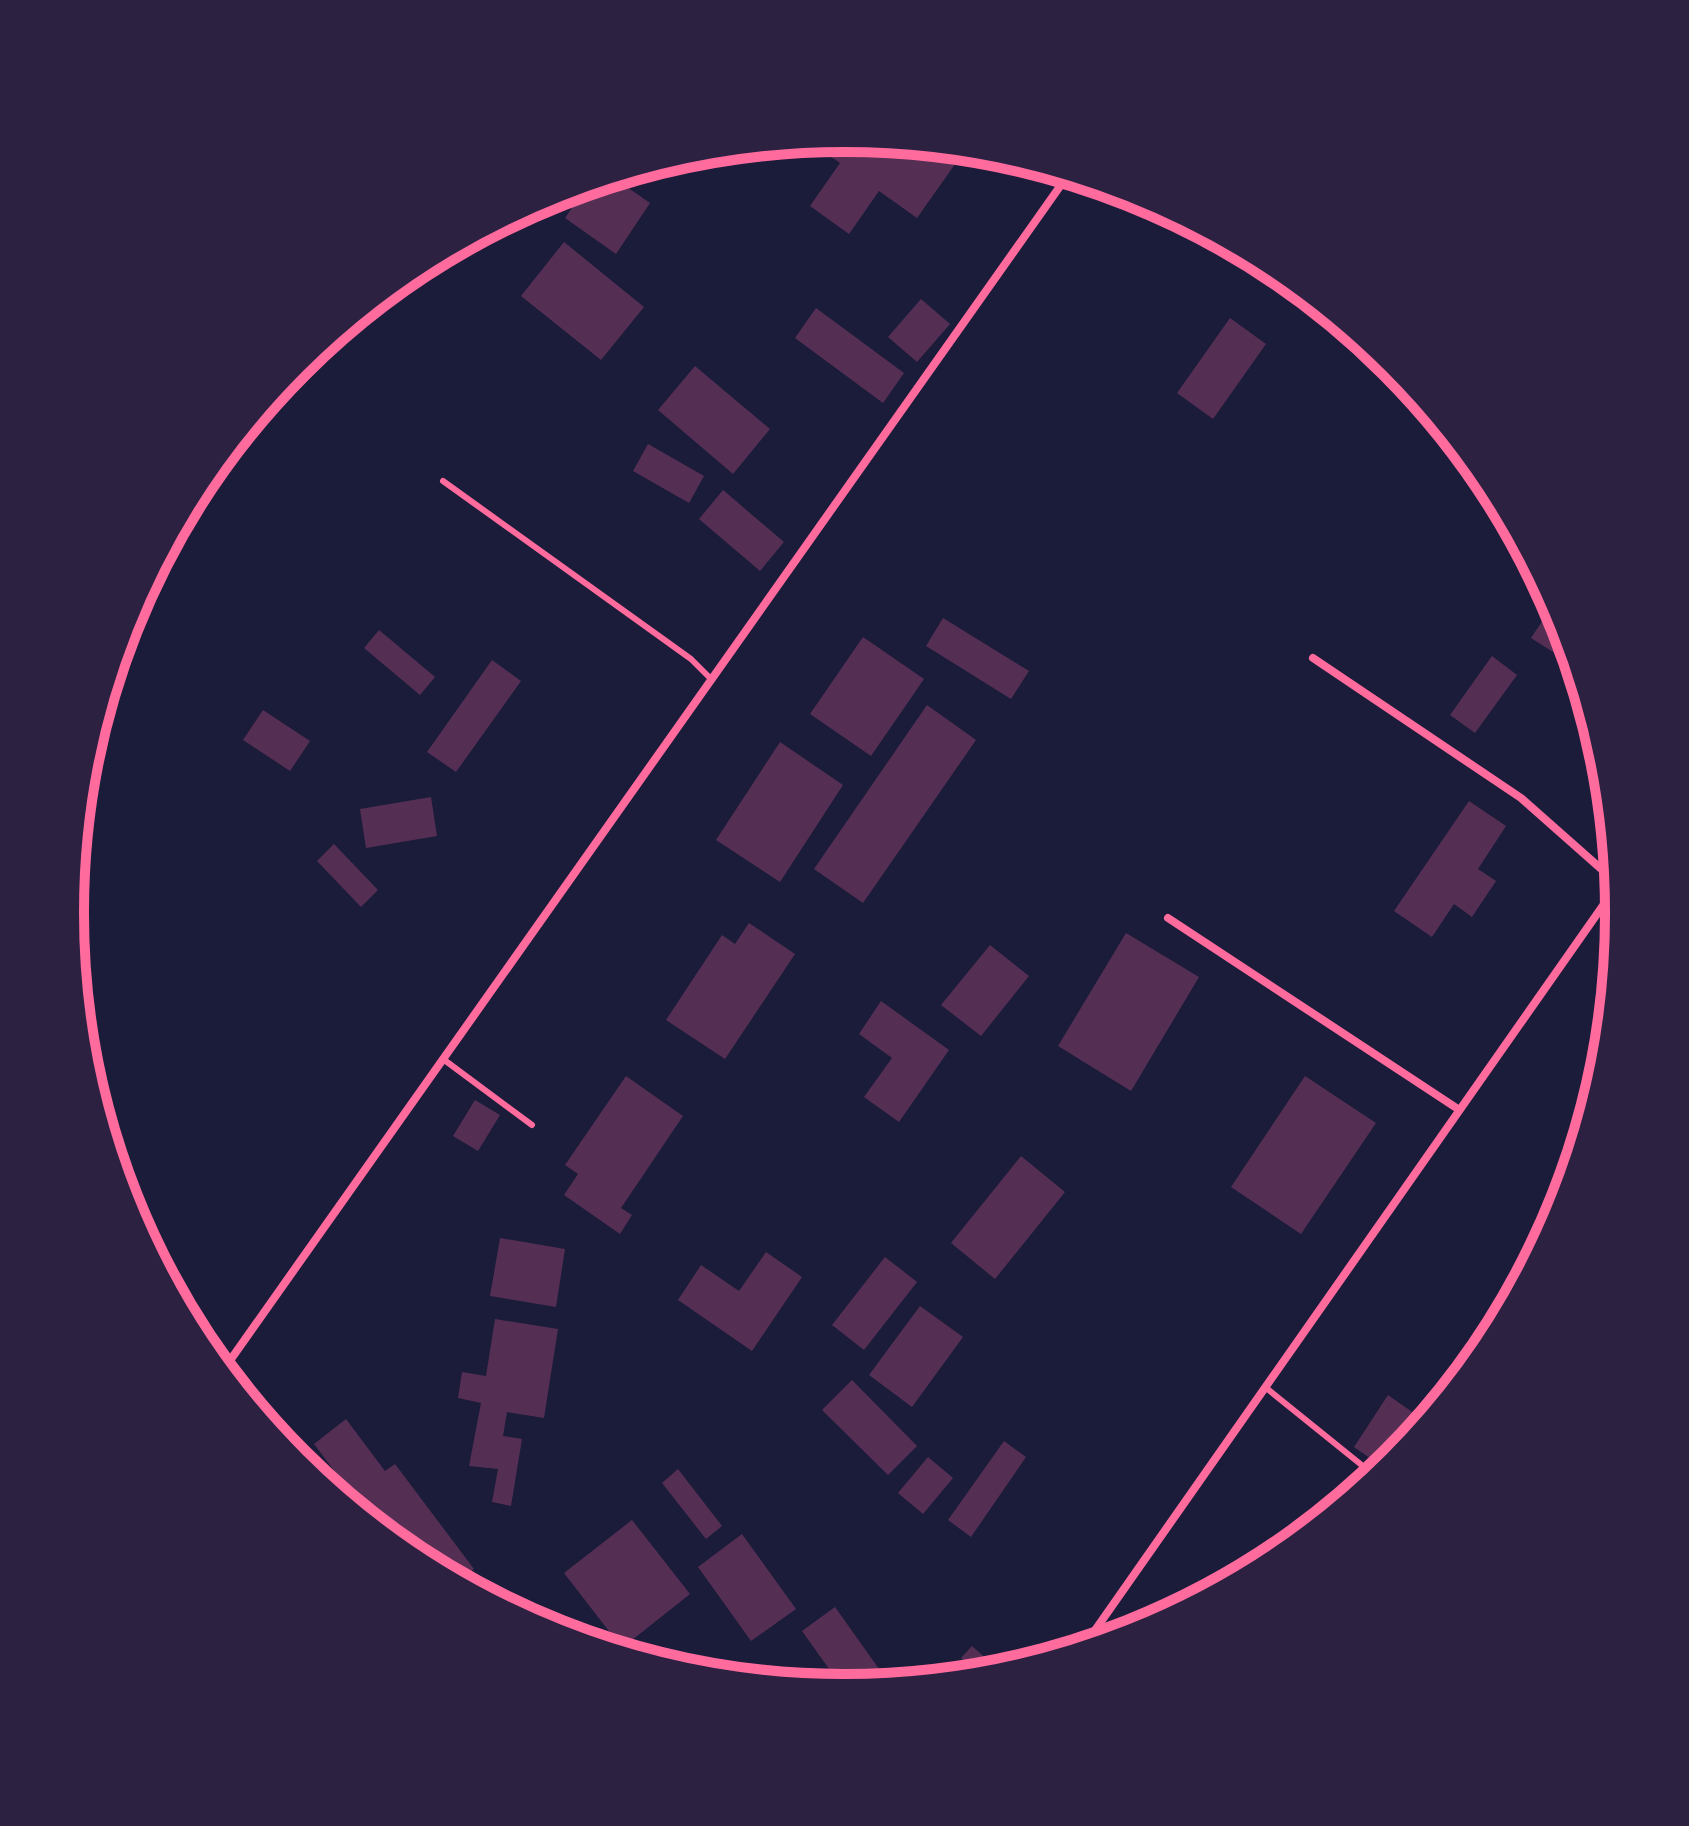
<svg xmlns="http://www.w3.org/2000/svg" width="1689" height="1826" font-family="'Titillium Web',sans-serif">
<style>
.building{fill:#542f53}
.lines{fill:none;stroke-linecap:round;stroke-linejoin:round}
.service{stroke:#ff6b9d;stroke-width:6}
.minor{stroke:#ff6b9d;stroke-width:8}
.tertiary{stroke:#ff6b9d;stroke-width:14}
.rim{fill:none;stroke:#ff6b9d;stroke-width:10}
</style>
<rect width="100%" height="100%" fill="#1b1b3a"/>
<g class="building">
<polygon points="845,139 965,150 917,218 879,191 849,234 810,206 840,163 810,142"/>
<polygon points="614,178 650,203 616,254 565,218 588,185"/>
<polygon points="564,242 644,307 601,360 521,296"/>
<polygon points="921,299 950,324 917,362 888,337"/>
<polygon points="816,308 904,373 883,403 795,338"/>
<polygon points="1230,318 1266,344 1213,419 1177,393"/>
<polygon points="695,366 770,429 733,474 658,410"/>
<polygon points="648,444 704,476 689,503 633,471"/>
<polygon points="723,490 784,542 760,571 699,519"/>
<polygon points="1551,608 1560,617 1575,666 1531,638"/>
<polygon points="943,618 1029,671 1011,699 926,646"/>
<polygon points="379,630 435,677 420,695 364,648"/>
<polygon points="863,637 924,679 871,756 810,714"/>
<polygon points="1492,656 1517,675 1475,733 1450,715"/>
<polygon points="492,660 521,681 456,772 427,752"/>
<polygon points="927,705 976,740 863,903 814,869"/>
<polygon points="263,710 310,741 290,771 243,740"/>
<polygon points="780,742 843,785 780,882 716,840"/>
<polygon points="431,797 437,836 366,848 360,809"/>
<polygon points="1469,801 1506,826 1478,869 1496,881 1472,917 1454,904 1432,937 1394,911"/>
<polygon points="334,844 378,890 361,907 317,861"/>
<polygon points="749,923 795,954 725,1059 666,1020 722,935 735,944"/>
<polygon points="1126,933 1199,977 1131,1091 1058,1046"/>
<polygon points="990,945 1029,976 981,1036 941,1005"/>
<polygon points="881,1001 949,1050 899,1122 864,1097 892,1058 859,1034"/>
<polygon points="626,1076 683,1116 621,1208 632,1215 620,1234 564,1195 578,1174 565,1165"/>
<polygon points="1305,1076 1376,1123 1301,1234 1231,1187"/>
<polygon points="475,1100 500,1115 478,1151 453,1136"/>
<polygon points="1021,1156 1065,1192 995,1279 951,1243"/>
<polygon points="500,1238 565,1249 556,1307 490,1296"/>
<polygon points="766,1252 802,1277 752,1351 678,1300 701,1265 739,1291"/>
<polygon points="885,1257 917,1282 864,1350 832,1325"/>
<polygon points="920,1306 963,1337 912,1407 869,1375"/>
<polygon points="495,1319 558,1329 544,1418 507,1412 503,1436 522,1439 511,1506 492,1502 498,1469 469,1466 481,1403 458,1398 462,1372 486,1376"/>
<polygon points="852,1380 917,1446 888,1475 822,1410"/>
<polygon points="1388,1395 1425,1421 1384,1468 1354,1447"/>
<polygon points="346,1419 385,1471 395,1464 474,1569 459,1581 414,1557 375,1525 314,1444"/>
<polygon points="1004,1441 1026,1457 971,1537 948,1520"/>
<polygon points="928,1457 953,1478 923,1514 898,1493"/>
<polygon points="678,1469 722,1526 706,1539 662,1483"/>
<polygon points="632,1520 690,1594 622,1648 564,1573"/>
<polygon points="742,1534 796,1609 751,1641 698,1567"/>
<polygon points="1288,1539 1293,1542 1278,1554 1278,1553"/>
<polygon points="835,1607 889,1683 842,1687 802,1631"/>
<polygon points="972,1646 1000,1671 979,1674 961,1658"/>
</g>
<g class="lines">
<g class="service">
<polyline points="443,481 691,659 712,680"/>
<polyline points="443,1059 532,1125"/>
<polyline points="1265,1387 1374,1475"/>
</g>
<g class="minor">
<polyline points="1313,658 1521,798 1616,882"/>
<polyline points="1168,918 1458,1109"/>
<polyline points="224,1369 1068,175"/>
<polyline points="1084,1646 1616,887"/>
</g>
<polyline class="tertiary" points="195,1334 232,1382"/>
</g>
<path d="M0 0H1689V1826H0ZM844 152H845A760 760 0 0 1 1605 912V914A760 760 0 0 1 845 1674H844A760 760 0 0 1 84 914V912A760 760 0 0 1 844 152Z" fill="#2d2142" fill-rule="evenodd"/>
<path class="rim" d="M844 152H845A760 760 0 0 1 1605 912V914A760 760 0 0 1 845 1674H844A760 760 0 0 1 84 914V912A760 760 0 0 1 844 152Z"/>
</svg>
